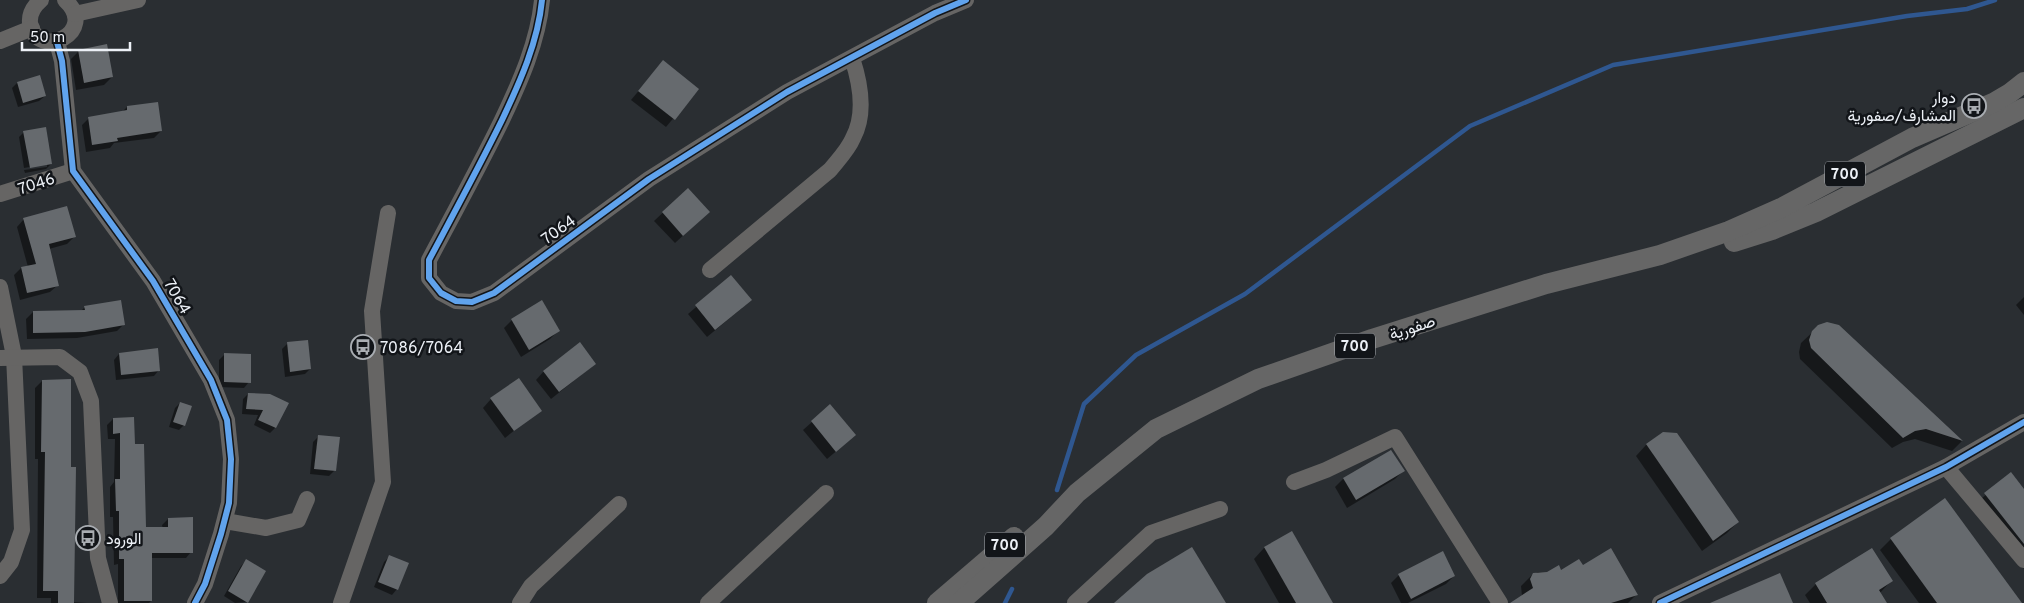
<svg xmlns="http://www.w3.org/2000/svg" width="2024" height="603" font-family="Overpass,Vazirmatn,sans-serif">
<style>
.shadow{fill:#0007}
.lines{fill:none;stroke-linecap:round;stroke-linejoin:round}
.stream{stroke:#2f5790;stroke-width:4.5}
.building{fill:#666a6e}
.minor{stroke:#666564;stroke-width:16}
.major{stroke:#666;stroke-width:20}
.cycleway-casing{stroke:#121519;stroke-width:9}
.cycleway{stroke:#60a3ed;stroke-width:6}
.labels{text-anchor:middle;stroke-width:5;stroke-linejoin:round;paint-order:stroke}
.shield{fill:#121519;stroke:#abafb4;stroke-width:1}
.shield-label{font-size:15px;font-weight:bold;fill:#edf1f7}
.poi-label{font-size:16px;fill:#edf1f7;stroke:#121519;text-anchor:start}
.street-label{font-size:16px;fill:#edf1f7;stroke:#121519}
</style>
<rect width="100%" height="100%" fill="#2a2e32"/>
<g class="shadow">
<polygon points="79,51 112,77 104,85 76,90 71,59"/>
<polygon points="663,62 698,89 666,127 631,100"/>
<polygon points="17,83 45,96 39,101 18,107 12,88"/>
<polygon points="127,107 161,131 154,138 114,143 110,148 86,152 82,125 89,118 122,112"/>
<polygon points="24,132 51,164 46,169 25,173 24,170 47,167 47,164 24,168 19,137"/>
<polygon points="688,189 700,220 675,243 654,221"/>
<polygon points="24,219 74,237 67,244 49,249 58,285 50,292 20,300 14,275 21,268 28,267 17,227"/>
<polygon points="731,277 742,308 707,337 688,314"/>
<polygon points="2024,297 2024,315 2016,305"/>
<polygon points="85,307 124,324 117,331 77,338 27,339 26,319 33,312 81,311"/>
<polygon points="512,320 558,331 550,339 521,357 504,328"/>
<polygon points="1819,326 1839,326 1962,441 1952,451 1915,439 1903,442 1892,448 1800,359 1799,352 1801,343"/>
<polygon points="287,344 310,369 305,374 285,377 282,349"/>
<polygon points="119,354 159,370 154,376 116,380 114,360"/>
<polygon points="225,354 249,382 244,388 219,387 219,360"/>
<polygon points="595,364 551,399 536,380 544,371"/>
<polygon points="42,381 70,468 72,602 87,603 51,603 51,598 37,598 38,459 35,459 35,388"/>
<polygon points="248,394 270,396 275,428 270,433 254,425 258,415 242,414 243,399"/>
<polygon points="491,399 540,410 505,438 483,408"/>
<polygon points="180,403 184,425 179,430 169,427 175,408"/>
<polygon points="830,406 846,443 827,459 803,430"/>
<polygon points="113,419 134,445 145,529 163,529 162,525 168,519 191,552 186,558 151,558 151,601 149,603 118,603 118,564 114,565 113,517 110,517 110,487 114,482 115,439 108,439 107,425"/>
<polygon points="1664,433 1738,522 1727,533 1702,551 1636,456 1646,445"/>
<polygon points="318,437 334,471 329,476 310,474 313,442"/>
<polygon points="1391,452 1403,471 1395,479 1347,508 1335,487 1343,479"/>
<polygon points="2010,474 2024,491 2024,569 1974,505"/>
<polygon points="1944,499 2021,603 1919,603 1880,550 1891,539"/>
<polygon points="1291,533 1332,603 1279,603 1254,559 1264,548"/>
<polygon points="390,556 397,589 392,595 374,587 384,562"/>
<polygon points="246,561 247,602 235,603 224,596 241,566"/>
<polygon points="1582,566 1636,595 1628,603 1515,603 1522,596 1521,586 1532,575 1538,572 1548,573"/>
<polygon points="1399,575 1454,576 1446,584 1408,603 1401,603 1391,583"/>
<polygon points="1891,581 1880,593 1886,603 1810,603 1805,595 1816,584"/>
</g>
<g class="lines">
<g class="stream">
<polyline points="1057,490 1084,404 1136,355 1245,294 1470,126 1613,65 1907,16 1967,9 1995,0"/>
<polyline points="1005,603 1012,589"/>
</g>
</g>
<g class="building">
<polygon points="107,44 113,77 84,83 78,50"/>
<polygon points="663,60 699,89 675,120 638,91"/>
<polygon points="40,75 46,96 23,103 17,82"/>
<polygon points="158,102 162,131 117,138 118,141 92,145 88,117 127,110 127,106"/>
<polygon points="46,127 52,164 30,168 23,131"/>
<polygon points="688,188 710,212 683,236 662,212"/>
<polygon points="67,206 76,237 49,244 59,286 27,293 21,267 36,264 23,218"/>
<polygon points="731,275 752,300 715,330 695,305"/>
<polygon points="121,300 125,325 85,332 33,333 33,311 85,310 84,306"/>
<polygon points="542,300 560,331 529,350 511,319"/>
<polygon points="1827,322 1839,325 1963,441 1926,429 1915,431 1903,438 1811,348 1809,340 1812,331 1818,325"/>
<polygon points="308,340 311,369 290,372 287,342"/>
<polygon points="580,342 596,364 559,392 543,371"/>
<polygon points="158,348 160,371 121,375 119,353"/>
<polygon points="224,353 251,354 251,383 224,382"/>
<polygon points="519,378 542,411 514,431 490,398"/>
<polygon points="71,379 71,467 76,467 74,603 58,603 58,591 43,591 45,452 41,452 42,380"/>
<polygon points="248,393 270,394 289,403 276,428 258,420 263,410 246,409"/>
<polygon points="180,402 192,406 185,426 173,422"/>
<polygon points="830,404 856,435 836,452 811,421"/>
<polygon points="134,417 135,444 144,444 146,527 168,527 168,518 193,517 193,553 152,553 152,601 124,601 124,559 119,559 119,511 116,511 115,479 120,479 120,433 113,434 113,418"/>
<polygon points="1663,432 1677,433 1739,522 1713,541 1646,444"/>
<polygon points="318,435 340,437 336,471 314,469"/>
<polygon points="1391,450 1405,471 1356,500 1343,478"/>
<polygon points="2011,472 2024,489 2024,544 1984,493"/>
<polygon points="1945,498 2022,603 1937,603 1890,538"/>
<polygon points="1292,531 1333,603 1296,603 1264,547"/>
<polygon points="1192,547 1226,603 1114,603 1147,574"/>
<polygon points="1611,548 1638,595 1611,603 1510,603 1533,588 1530,579 1533,573 1547,572 1559,565 1561,570 1579,559 1583,565"/>
<polygon points="1872,548 1893,581 1879,590 1887,603 1827,603 1815,583"/>
<polygon points="1443,551 1455,576 1411,599 1398,574"/>
<polygon points="389,555 409,563 398,590 378,582"/>
<polygon points="246,559 266,571 248,603 228,591"/>
<polygon points="1780,573 1793,603 1710,603"/>
</g>
<g class="lines">
<g class="minor">
<path d="M41 0C34 6 29 13 30 23 37 62 100 32 65 0"/>
<path d="M542 0C538 42 520 82 502 120 479 167 454 213 429 260V278L441 293 456 301 472 302 494 293 649 179 787 92 935 13 966 0"/>
<polyline points="75,14 138,0"/>
<polyline points="0,41 32,28"/>
<polyline points="57,42 62,61 73,171 153,281 211,380 227,420 231,459 229,503 221,534 205,584 195,603"/>
<polyline points="0,194 73,171"/>
<path d="M710 270 830 170C838 160 848 150 853 138 866 114 860 82 852 58"/>
<polyline points="0,287 14,356 22,530 11,562 0,576"/>
<polyline points="0,358 60,357 80,372 91,401 98,558 110,603"/>
<polyline points="1946,467 2024,560"/>
<polyline points="1294,482 1326,470 1395,437 1500,603"/>
<polyline points="225,521 266,528 298,520 307,499"/>
<polyline points="341,603 383,482 372,311 388,213"/>
<polyline points="520,603 531,586 619,504"/>
<polyline points="708,603 826,493"/>
<polyline points="1075,603 1151,533 1220,509"/>
<polyline points="1660,603 1946,467 2024,422"/>
</g>
<g class="major">
<polyline points="1734,242 1772,230 1816,212 2024,108"/>
<polyline points="937,603 1014,537"/>
<polyline points="959,603 1046,526 1077,493 1156,429 1258,379 1372,339 1546,284 1660,255 1729,231 1781,208 1912,138 1993,103 2010,93 2024,82"/>
</g>
<defs>
<g id="cycleway">
<path d="M542 0C538 42 520 82 502 120 479 167 454 213 429 260V278L441 293 456 301 472 302 494 293 649 179 787 92 935 13 966 0"/>
<polyline points="57,42 62,61 73,171 153,281 211,380 227,420 231,459 229,503 221,534 205,584 195,603"/>
<polyline points="1660,603 1946,467 2024,422"/>
</g>
</defs>
<use href="#cycleway" class="cycleway-casing"/>
<use href="#cycleway" class="cycleway"/>
</g>
<defs>
<symbol id="bus-ring" viewBox="-11 -11 22 22"><circle r="9.5" fill="#121519" stroke="#a9adb2" stroke-width="1.5"/><path d="M-5-6H5V4H4V6H2V4H-2V6H-4V4H-5ZM-3.5-4V0h7V-4ZM-3.5 1.2v1.5H-2V1.2ZM2 1.2v1.5H3.5V1.2Z" fill="#a9adb2"/></symbol>
</defs>
<g fill-rule="evenodd">
<use href="#bus-ring" x="1960" y="92" width="28" height="28"/>
<use href="#bus-ring" x="349" y="333" width="28" height="28"/>
<use href="#bus-ring" x="74" y="524" width="28" height="28"/>
</g>
<g class="labels">
<g class="shield">
<rect x="1825" y="161.5" width="40" height="25" rx="4"/>
<rect x="1335" y="333.5" width="40" height="25" rx="4"/>
<rect x="985" y="532.5" width="40" height="25" rx="4"/>
</g>
<g class="shield-label">
<text x="1845" y="179">700</text>
<text x="1355" y="351">700</text>
<text x="1005" y="550">700</text>
</g>
<g class="poi-label">
<text x="1956" y="103" text-anchor="end">دوار<tspan x="1956" dy="18">المشارف/صفورية</tspan></text>
<text x="380" y="353">7086/7064</text>
<text x="106" y="544">الورود</text>
</g>
<g class="street-label">
<text transform="translate(36 183) rotate(-18)" y="6">7046</text>
<text transform="translate(558 229) rotate(-36)" y="6">7064</text>
<text transform="translate(178 296) rotate(60)" y="6">7064</text>
<text transform="translate(1412 327) rotate(-18)" y="6">صفورية</text>
</g>
</g>
<path d="M22 42v8h108v-8" fill="none" stroke="#edf1f7" stroke-width="2.5"/>
<text x="30" y="42" font-size="15" fill="#edf1f7" stroke="#121519" stroke-width="4" paint-order="stroke">50 m</text>
</svg>
